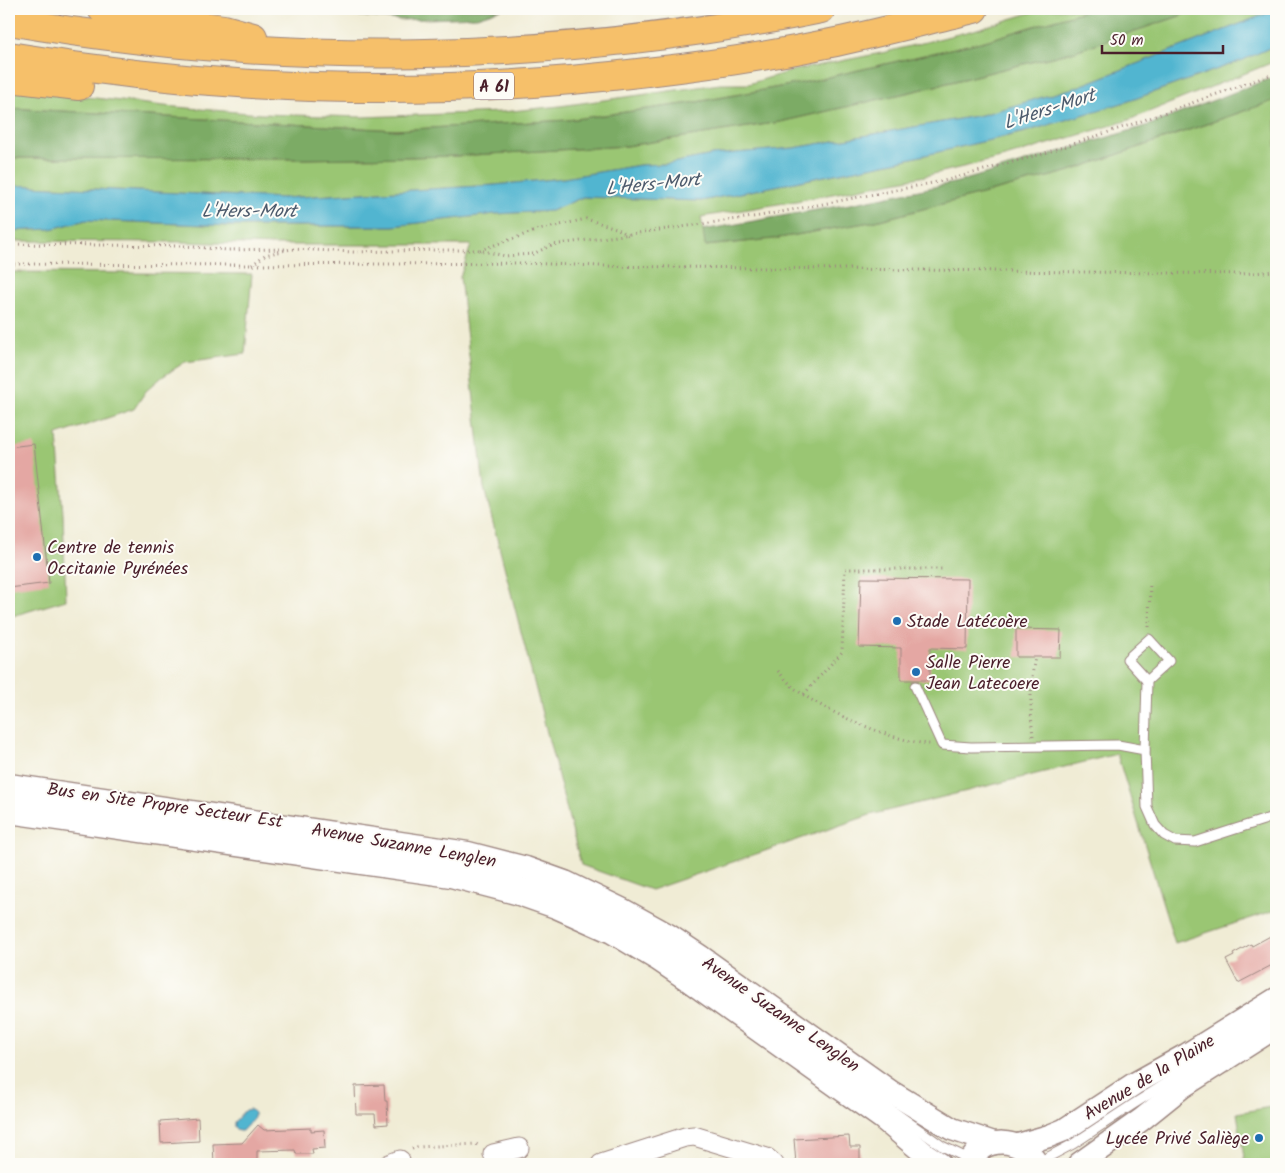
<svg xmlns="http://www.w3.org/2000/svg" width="1285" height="1173" font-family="Kalam,sans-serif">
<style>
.green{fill:#9ac673;stroke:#72724f}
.forest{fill:#7bab65;stroke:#626548}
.water{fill:#51b5d0;stroke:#4e6a7e}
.building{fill:#e4a7a3}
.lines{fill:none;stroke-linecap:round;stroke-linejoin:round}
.service-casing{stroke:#9d8680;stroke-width:11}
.minor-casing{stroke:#9d8680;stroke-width:21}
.tertiary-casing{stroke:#9d8680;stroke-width:25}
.motorway-casing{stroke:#9d8680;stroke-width:30}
.path{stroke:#9d8680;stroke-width:3;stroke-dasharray:1 4;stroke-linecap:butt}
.service{stroke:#fff;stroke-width:9}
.minor{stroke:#fff;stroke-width:19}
.tertiary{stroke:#fff;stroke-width:22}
.motorway{stroke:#f6c06b;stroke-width:28}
.poi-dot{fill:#1f6fb2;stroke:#fdfcf7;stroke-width:2}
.labels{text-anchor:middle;stroke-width:4;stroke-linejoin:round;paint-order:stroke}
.shield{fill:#fdfcf7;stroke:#806168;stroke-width:1}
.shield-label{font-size:16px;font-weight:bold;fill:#4a1f2b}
.poi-label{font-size:18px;fill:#4a1f2b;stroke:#fdfcf7;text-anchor:start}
.street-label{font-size:18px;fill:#4a1f2b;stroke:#fdfcf7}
.water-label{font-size:19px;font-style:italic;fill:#4d5b6d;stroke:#fdfcf7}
</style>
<rect width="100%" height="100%" fill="#fdfcf7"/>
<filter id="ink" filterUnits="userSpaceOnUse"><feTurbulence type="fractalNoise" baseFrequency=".02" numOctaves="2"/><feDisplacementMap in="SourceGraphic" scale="10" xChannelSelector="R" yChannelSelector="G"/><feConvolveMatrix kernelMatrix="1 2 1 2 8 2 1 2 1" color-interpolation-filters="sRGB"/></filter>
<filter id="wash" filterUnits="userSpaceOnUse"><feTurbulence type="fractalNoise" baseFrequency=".0096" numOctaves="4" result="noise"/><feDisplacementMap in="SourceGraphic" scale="20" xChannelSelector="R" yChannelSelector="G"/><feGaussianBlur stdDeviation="1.12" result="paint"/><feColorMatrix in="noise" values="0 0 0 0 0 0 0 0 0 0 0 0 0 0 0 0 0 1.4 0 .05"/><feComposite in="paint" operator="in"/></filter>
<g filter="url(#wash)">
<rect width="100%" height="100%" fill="#f0ecd5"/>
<g class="green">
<polygon points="1043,9 1091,9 985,41 807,82 691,103 568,120 396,130 9,108 9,88 164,106 261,114 362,117 502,112 560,106 720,84 748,84 791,71 886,52 974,30"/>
<polygon points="1196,9 1276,9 1276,10 1077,87 982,115 794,148 712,155 667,164 640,165 564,178 495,185 283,198 9,185 9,158 305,159 455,156 626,146 780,122 919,90 1072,52 1180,16"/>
<polygon points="1276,45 1276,61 1126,121 1005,157 925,176 796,201 701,217 706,246 773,239 876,221 1067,172 1276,100 1276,910 1175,943 1117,754 870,815 651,890 581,865 484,488 460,277 471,245 276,245 182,242 9,241 9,231 51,229 86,220 231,226 393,226 495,214 551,211 583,197 701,201 899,161 1025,132 1129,101 1243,60"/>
<polygon points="9,272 252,274 245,354 185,362 162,377 146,391 134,409 57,435 63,514 66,600 9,617"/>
<polygon points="1276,1106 1276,1164 1245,1164 1237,1113"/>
</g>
<g class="forest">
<polygon points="285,9 502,9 477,17 401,20"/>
<polygon points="1091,9 1196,9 1180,16 1072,52 919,90 780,122 626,146 455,156 305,159 9,158 9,108 396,130 568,120 691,103 807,82 985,41"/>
<polygon points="1276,76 1276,100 1067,172 876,221 773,239 705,246 703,230 850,204 958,182 1152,124"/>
</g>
<g class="water">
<polygon points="1276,10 1276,45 1243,60 1129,101 1025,132 899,161 701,201 583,197 551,211 495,214 393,226 231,226 86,220 51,229 9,231 9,185 283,198 495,185 564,178 640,165 667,164 712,155 794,148 982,115 1077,87"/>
<polygon points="250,1109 254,1113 254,1118 242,1131 238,1131 234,1127 234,1122 245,1110"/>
</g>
<g id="blocks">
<g class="building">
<polygon points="34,444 49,583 9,588 9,447"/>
<polygon points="861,578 968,579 967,649 930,648 930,680 901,680 901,648 859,647"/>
<polygon points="1016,629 1061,630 1060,657 1016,657"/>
<polygon points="1276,933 1276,963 1238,983 1226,960 1234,956 1233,954 1251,944 1252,946"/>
<polygon points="384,1085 385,1101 387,1101 388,1124 376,1125 375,1114 356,1114 355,1086"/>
<polygon points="198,1118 199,1141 161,1143 160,1121"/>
<polygon points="258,1125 264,1130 311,1128 311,1131 324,1130 325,1148 312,1149 313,1154 296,1154 295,1150 257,1151 257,1164 214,1164 213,1144 242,1143"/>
<polygon points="849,1136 850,1147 860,1147 860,1164 796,1164 794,1139"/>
</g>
</g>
</g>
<g filter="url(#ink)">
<use href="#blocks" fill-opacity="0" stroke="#9d8680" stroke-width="1"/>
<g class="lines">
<defs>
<g id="service">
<polygon points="1149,639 1169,661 1147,681 1127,659"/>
<polyline points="915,686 942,745 971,747 1118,745 1145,750 1147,807 1155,825 1164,835 1175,841 1195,842 1276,816"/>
<polyline points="1145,750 1147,681"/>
<path d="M9 798 453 864C509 876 563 894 615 920 631 928 646 938 662 947L942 1146 971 1160"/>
<polyline points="1037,1163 1073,1144 1132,1105 1276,1014"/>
</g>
<g id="minor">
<polyline points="493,1154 519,1148"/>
<polyline points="389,1164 400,1160"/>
<polyline points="601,1164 685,1137 694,1136 767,1158 774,1164"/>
</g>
<g id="tertiary">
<polyline points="9,785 468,853 526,868 565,882 621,909 668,935 701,957 891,1092 952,1129 994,1143"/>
<polyline points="9,812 451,876 516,893 556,907 612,932 657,959 685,978 882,1118 925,1154 940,1164"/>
<polyline points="1018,1145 1049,1136 1064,1130 1134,1084 1186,1055 1276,999"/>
<path d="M969 1164C983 1134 1022 1137 1037 1164"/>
<polyline points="1079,1164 1141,1120 1182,1087 1276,1027"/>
</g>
<g id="motorway">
<polyline points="102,9 163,21 224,29 253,37"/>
<path d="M9 21C277 68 554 64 821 9"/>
<path d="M9 56C220 92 435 98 647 72 710 65 774 55 836 42 882 32 928 20 974 9"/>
<polyline points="9,78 79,86"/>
</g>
</defs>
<use href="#service" class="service-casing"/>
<use href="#minor" class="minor-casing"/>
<use href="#tertiary" class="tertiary-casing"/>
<use href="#motorway" class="motorway-casing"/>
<g class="path">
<polyline points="9,244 184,246 227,250 285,249"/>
<polyline points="480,250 538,230 586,219 616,228 630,236"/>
<polyline points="9,264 252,265 522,263 599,266 1241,274 1276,271"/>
<polyline points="252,265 265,255 291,249 353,252 434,250 479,250 505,256 533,254 552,245 760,216 948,180 1042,154 1130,125 1276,73"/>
<polyline points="1149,627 1150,578"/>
<path d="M778 671C783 677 789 683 794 688 823 711 894 742 930 744"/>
<polyline points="804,694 842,652 845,569 942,569"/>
<path d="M1033 736C1030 711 1030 682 1035 657"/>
<polyline points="412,1149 417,1147 476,1144 480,1146"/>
<polyline points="710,1157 711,1164"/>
</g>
<use href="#service" class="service"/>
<use href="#minor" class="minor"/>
<use href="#tertiary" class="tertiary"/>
<use href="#motorway" class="motorway"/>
</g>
</g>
<g class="poi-dot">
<circle cx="37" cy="557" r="5"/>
<circle cx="897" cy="621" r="5"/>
<circle cx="916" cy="672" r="5"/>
<circle cx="1259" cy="1138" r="5"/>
</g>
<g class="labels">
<rect class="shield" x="474" y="72.5" width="40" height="27" rx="4"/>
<g class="shield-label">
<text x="494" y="92">A 61</text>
</g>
<g class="poi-label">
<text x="47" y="553">Centre de tennis<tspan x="47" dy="21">Occitanie Pyrénées</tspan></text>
<text x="907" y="627">Stade Latécoère</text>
<text x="926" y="668">Salle Pierre<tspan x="926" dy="21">Jean Latecoere</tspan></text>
<text x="1249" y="1144" text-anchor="end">Lycée Privé Saliège</text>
</g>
<g class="street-label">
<text transform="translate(165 805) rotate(8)" y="6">Bus en Site Propre Secteur Est</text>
<text transform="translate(404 845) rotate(10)" y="6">Avenue Suzanne Lenglen</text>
<text transform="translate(781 1014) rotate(35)" y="6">Avenue Suzanne Lenglen</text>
<text transform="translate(1149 1077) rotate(-31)" y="6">Avenue de la Plaine</text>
</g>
<g class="water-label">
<text transform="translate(1049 108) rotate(-18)" y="7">L'Hers-Mort</text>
<text transform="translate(653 183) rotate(-6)" y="7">L'Hers-Mort</text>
<text x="249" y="217">L'Hers-Mort</text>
</g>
</g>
<rect width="1285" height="1173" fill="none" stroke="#fdfcf7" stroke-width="30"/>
<path d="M1102 45v8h121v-8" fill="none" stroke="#4a1f2b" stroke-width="2.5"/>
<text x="1110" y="45" font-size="15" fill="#4a1f2b" stroke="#fdfcf7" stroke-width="4" paint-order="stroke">50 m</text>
</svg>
